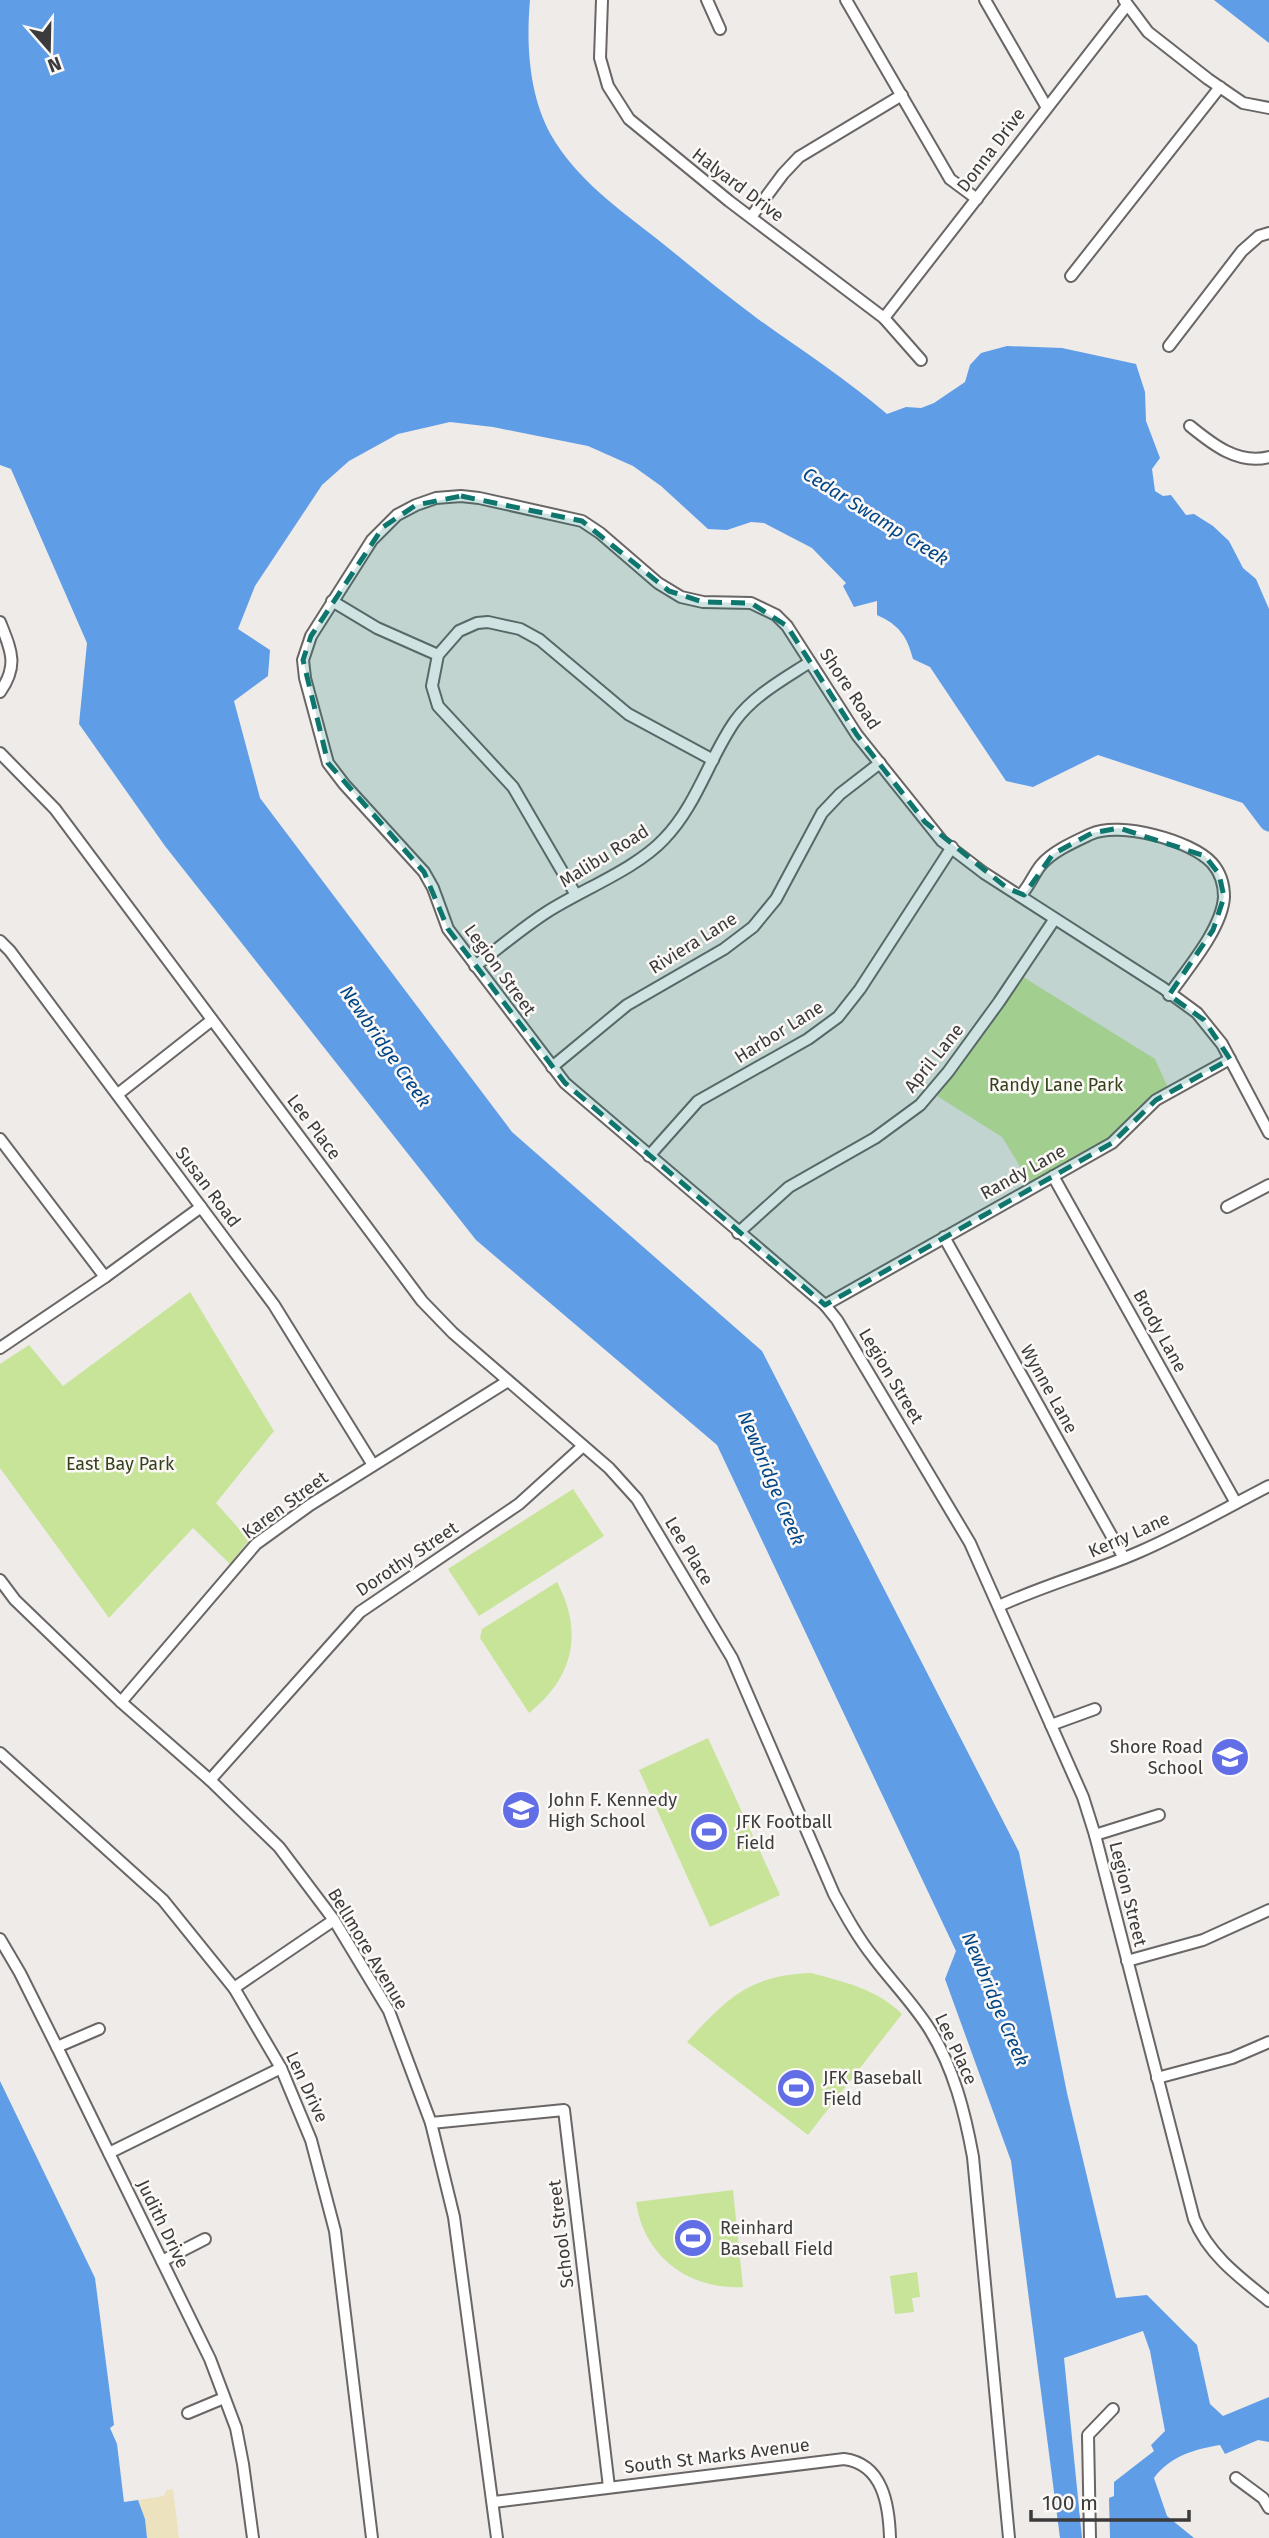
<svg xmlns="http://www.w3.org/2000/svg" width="1269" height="2538" font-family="'Fira Sans',sans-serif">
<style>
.green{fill:#c7e499}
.sand{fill:#ece2bd}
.water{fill:#609de7}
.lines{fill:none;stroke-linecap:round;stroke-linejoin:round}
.river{stroke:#609de7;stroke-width:19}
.minor-casing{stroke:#696665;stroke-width:14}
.minor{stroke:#fff;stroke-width:10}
.marked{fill:#0f766e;fill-opacity:0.2;stroke:#0f766e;stroke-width:5;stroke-dasharray:14 9;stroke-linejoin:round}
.labels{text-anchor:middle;stroke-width:5;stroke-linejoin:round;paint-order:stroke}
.street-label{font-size:18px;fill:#3c3b3b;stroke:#fbf8f6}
.park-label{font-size:18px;fill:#34421b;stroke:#fbf8f6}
.poi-label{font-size:18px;fill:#3c3b3b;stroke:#fbf8f6;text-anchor:start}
.water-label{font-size:19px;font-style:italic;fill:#004687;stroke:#fbf8f6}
</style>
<rect width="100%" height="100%" fill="#eeebe9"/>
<g class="green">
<polygon points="1020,975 1155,1059 1168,1088 1109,1142 1031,1184 1002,1137 934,1094"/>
<polygon points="190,1292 274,1431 216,1503 249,1540 230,1564 193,1528 109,1618 0,1468 0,1364 29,1345 63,1386"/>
<polygon points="573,1489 604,1536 479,1616 448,1569"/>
<path d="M557 1582C584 1633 573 1678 529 1713L480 1638 482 1629Z"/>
<polygon points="708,1738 780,1895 710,1927 639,1770"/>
<path d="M811 1973C844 1982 877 1989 902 2014L808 2135 687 2042C727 1998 750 1975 811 1973Z"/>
<path d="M733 2190 743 2287C689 2290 644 2257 636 2202Z"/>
<polygon points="917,2272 920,2297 912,2298 914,2312 895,2314 890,2276"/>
</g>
<polygon class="sand" points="173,2489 179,2538 147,2538 145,2519 138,2500 164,2496 167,2490"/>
<g class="water">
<path d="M0 0H530C526 45 529 95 551 135 576 179 619 209 657 239 691 266 724 294 758 319 801 350 846 379 887 414L906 407 921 408 934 403 965 382 970 365 981 353 1007 346 1062 348 1136 364 1145 392 1146 421 1160 458 1152 469 1155 491 1163 496 1171 495 1186 515 1194 514 1213 526 1229 541 1243 568 1256 579 1269 609V826L1264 810 1098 755 1033 787 1006 781 930 667 913 659C907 636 899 625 877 615V601L854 607 843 586 846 583 812 548 764 523 751 522 727 530 708 529 661 486 633 466 588 446 493 427 450 422 398 434 349 461 322 485 255 586 238 629 270 650 268 676 234 701 260 798 512 1132 762 1351 1019 1852 1067 2093 1116 2298 1147 2295 1197 2345 1210 2404 1223 2416 1269 2397V2442L1258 2440 1225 2454 1220 2445C1195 2449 1170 2456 1154 2478L1167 2516 1194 2538H1110L1109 2498 1114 2496V2482L1154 2451 1151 2445 1165 2431 1150 2351 1143 2331 1064 2358 1082 2538H1060L1011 2161 945 1979 956 1951 717 1445 476 1240 165 846 79 724 87 643 11 469 0 465Z"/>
<polygon points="1214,0 1269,0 1269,43"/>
<polygon points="0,2081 95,2278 114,2425 110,2428 117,2444 124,2502 138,2500 145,2519 147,2538 0,2538"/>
</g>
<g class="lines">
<polyline class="river" points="1244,789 1269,822"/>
<defs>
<g id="minor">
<polyline points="602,0 600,58 608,86 629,119 729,201 884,318 921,360"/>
<polyline points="707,0 720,29"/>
<polyline points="846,0 950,179 977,199"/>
<polyline points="985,0 1046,106"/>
<polyline points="1124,0 1148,32 1208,79 1243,103 1269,108"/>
<polyline points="751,217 783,174 799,157 902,95"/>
<polyline points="1071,276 1220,87"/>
<polyline points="884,318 1127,5"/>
<polyline points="1169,346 1242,251 1259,236 1269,233"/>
<path d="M1190 426C1212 444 1238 465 1269 457"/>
<polyline points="332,601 377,628 438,655"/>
<path d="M0 622C11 650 19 665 0 692"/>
<path d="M0 753 55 809 422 1301 453 1333 609 1468 637 1499 732 1658 834 1894C846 1916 858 1938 874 1958 892 1982 914 2004 930 2030 954 2069 965 2113 973 2157L1009 2538"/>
<polyline points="576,895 513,787 438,706 432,686 438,655 459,631 477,623 488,622 520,629 540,640 628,714 713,760"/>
<path d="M1020 896C1029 887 1033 875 1041 865 1053 851 1074 842 1091 834 1119 821 1191 840 1212 863 1220 872 1224 885 1224 897 1222 929 1187 969 1169 995"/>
<polyline points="0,941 10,951 274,1305 373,1465"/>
<path d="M475 966C499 948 522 928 547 912 583 889 636 869 664 839 697 805 709 758 735 721 754 695 784 679 810 662"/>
<polyline points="552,1067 627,1005 724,949 753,927 776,899 822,813 840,794 880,763"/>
<polyline points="118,1094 212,1020"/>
<path d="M1269 1133 1222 1044 1197 1013 1163 988 984 873 942 841 857 735 787 626 776 615 751 603 703 602 681 597 658 583 600 533 582 521 479 498 461 496 436 498 416 505 397 515 372 540 311 636 303 660 305 678 328 763 344 784 424 872 433 888 448 929 565 1083 825 1305 837 1320 970 1543 1083 1797 1095 1835 1194 2219C1209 2255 1239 2277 1269 2301"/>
<polyline points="0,1139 105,1277"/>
<polyline points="649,1156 698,1101 808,1039 838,1017 860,989 952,847"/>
<polyline points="1053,1176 1236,1503"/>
<polyline points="1227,1207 1269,1185"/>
<polyline points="738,1233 789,1187 875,1138 920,1105 948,1072 999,1002 1054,920"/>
<polyline points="944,1237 1124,1558"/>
<polyline points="825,1305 1112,1143 1156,1100 1230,1059"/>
<polyline points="0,1348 105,1277 201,1207"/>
<polyline points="0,1580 15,1600 121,1702 210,1780 279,1847 334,1920 389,2011 431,2123 454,2217 497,2538"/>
<path d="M999 1606C1044 1585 1093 1572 1139 1552 1183 1533 1226 1508 1269 1486"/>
<polyline points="121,1702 256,1544 310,1505 508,1381"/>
<polyline points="1051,1725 1095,1709"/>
<polyline points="0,1753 163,1900 234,1988 281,2068 311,2140 335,2231 372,2538"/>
<polyline points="210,1780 360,1612 519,1504 583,1446"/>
<polyline points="1095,1835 1159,1815"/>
<polyline points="0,1939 20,1973 57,2047 210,2359 236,2428 243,2464 253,2538"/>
<polyline points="1127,1961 1203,1940 1269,1910"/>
<polyline points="234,1988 334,1920"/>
<polyline points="57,2047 99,2029"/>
<polyline points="1157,2078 1232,2058 1269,2042"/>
<polyline points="431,2123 564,2110 609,2487"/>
<polyline points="109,2153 281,2068"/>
<polyline points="162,2261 205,2239"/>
<polyline points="188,2413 224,2398"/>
<polyline points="1236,2478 1263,2498 1269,2508"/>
<path d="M494 2502 844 2459C883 2464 889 2505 890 2538"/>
<polyline points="1090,2538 1088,2435 1113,2409"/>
</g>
</defs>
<use href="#minor" class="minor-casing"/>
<use href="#minor" class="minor"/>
</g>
<path class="marked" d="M461 496 582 521 669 591 703 602 751 603 787 626 857 735 925 822 1007 888 1024 895 1053 854 1092 833 1119 828 1205 856 1219 874 1224 897 1213 930 1169 995 1204 1020 1230 1059 1156 1100 1112 1143 825 1305 565 1083 448 929 424 872 328 763 303 660 311 636 383 527 416 505Z"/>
<defs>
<symbol id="school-disc" viewBox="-11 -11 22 22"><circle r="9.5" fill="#626ee6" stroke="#fbf8f6"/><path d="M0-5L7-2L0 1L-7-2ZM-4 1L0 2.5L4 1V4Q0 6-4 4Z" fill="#fff"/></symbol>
<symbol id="stadium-disc" viewBox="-11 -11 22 22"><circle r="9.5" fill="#626ee6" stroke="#fbf8f6"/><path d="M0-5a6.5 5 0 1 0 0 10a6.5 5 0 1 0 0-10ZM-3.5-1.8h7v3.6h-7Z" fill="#fff"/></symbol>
</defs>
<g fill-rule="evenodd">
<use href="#school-disc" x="1208" y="1735" width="44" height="44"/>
<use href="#school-disc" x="499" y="1788" width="44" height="44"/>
<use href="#stadium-disc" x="687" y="1810" width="44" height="44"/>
<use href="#stadium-disc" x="774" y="2066" width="44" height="44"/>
<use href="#stadium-disc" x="671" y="2216" width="44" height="44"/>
</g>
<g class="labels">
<g class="street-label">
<text transform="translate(991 150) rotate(-53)" y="6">Donna Drive</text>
<text transform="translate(738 185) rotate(37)" y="6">Halyard Drive</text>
<text transform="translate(850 689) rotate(56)" y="6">Shore Road</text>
<text transform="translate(604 856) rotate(-32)" y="6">Malibu Road</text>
<text transform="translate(693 943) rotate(-32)" y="6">Riviera Lane</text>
<text transform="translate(500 970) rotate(54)" y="6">Legion Street</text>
<text transform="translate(779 1032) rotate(-32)" y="6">Harbor Lane</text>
<text transform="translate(934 1058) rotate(-51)" y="6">April Lane</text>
<text transform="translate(314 1127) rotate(53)" y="6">Lee Place</text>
<text transform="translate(1023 1172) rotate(-29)" y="6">Randy Lane</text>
<text transform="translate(208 1187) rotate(53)" y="6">Susan Road</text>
<text transform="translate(1160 1331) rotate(61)" y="6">Brody Lane</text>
<text transform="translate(891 1376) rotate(59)" y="6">Legion Street</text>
<text transform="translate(1049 1389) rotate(61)" y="6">Wynne Lane</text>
<text transform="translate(285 1505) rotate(-36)" y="6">Karen Street</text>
<text transform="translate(1129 1535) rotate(-24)" y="6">Kerry Lane</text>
<text transform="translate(689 1551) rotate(59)" y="6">Lee Place</text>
<text transform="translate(407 1559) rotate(-34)" y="6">Dorothy Street</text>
<text transform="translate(1128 1894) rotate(76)" y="6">Legion Street</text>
<text transform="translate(368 1949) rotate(59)" y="6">Bellmore Avenue</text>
<text transform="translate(956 2049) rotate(65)" y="6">Lee Place</text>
<text transform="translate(307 2087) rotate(65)" y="6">Len Drive</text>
<text transform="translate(163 2224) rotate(64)" y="6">Judith Drive</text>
<text transform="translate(561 2234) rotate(-97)" y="6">School Street</text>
<text transform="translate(717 2456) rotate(-7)" y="6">South St Marks Avenue</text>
</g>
<g class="park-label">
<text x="1056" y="1091">Randy Lane Park</text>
<text x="120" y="1470">East Bay Park</text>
</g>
<g class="poi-label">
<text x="1203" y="1753" text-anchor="end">Shore Road<tspan x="1203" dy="21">School</tspan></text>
<text x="548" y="1806">John F. Kennedy<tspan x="548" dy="21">High School</tspan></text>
<text x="736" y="1828">JFK Football<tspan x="736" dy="21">Field</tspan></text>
<text x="823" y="2084">JFK Baseball<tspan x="823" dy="21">Field</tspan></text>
<text x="720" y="2234">Reinhard<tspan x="720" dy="21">Baseball Field</tspan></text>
</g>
<g class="water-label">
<text transform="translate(876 516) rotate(32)" y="7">Cedar Swamp Creek</text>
<text transform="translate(386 1046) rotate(55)" y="7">Newbridge Creek</text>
<text transform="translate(772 1478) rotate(67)" y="7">Newbridge Creek</text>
<text transform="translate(996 1999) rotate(67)" y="7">Newbridge Creek</text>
</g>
</g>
<g transform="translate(49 49) rotate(160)" stroke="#fbf8f6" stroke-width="5" paint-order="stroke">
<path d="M0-5L12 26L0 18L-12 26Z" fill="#3c3b3b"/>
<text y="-10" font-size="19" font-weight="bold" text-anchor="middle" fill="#3c3b3b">N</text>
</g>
<path d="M1031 2510v10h158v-10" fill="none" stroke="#3c3b3b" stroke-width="3.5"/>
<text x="1042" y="2510" font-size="21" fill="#3c3b3b" stroke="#fbf8f6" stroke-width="5" paint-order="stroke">100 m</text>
</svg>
